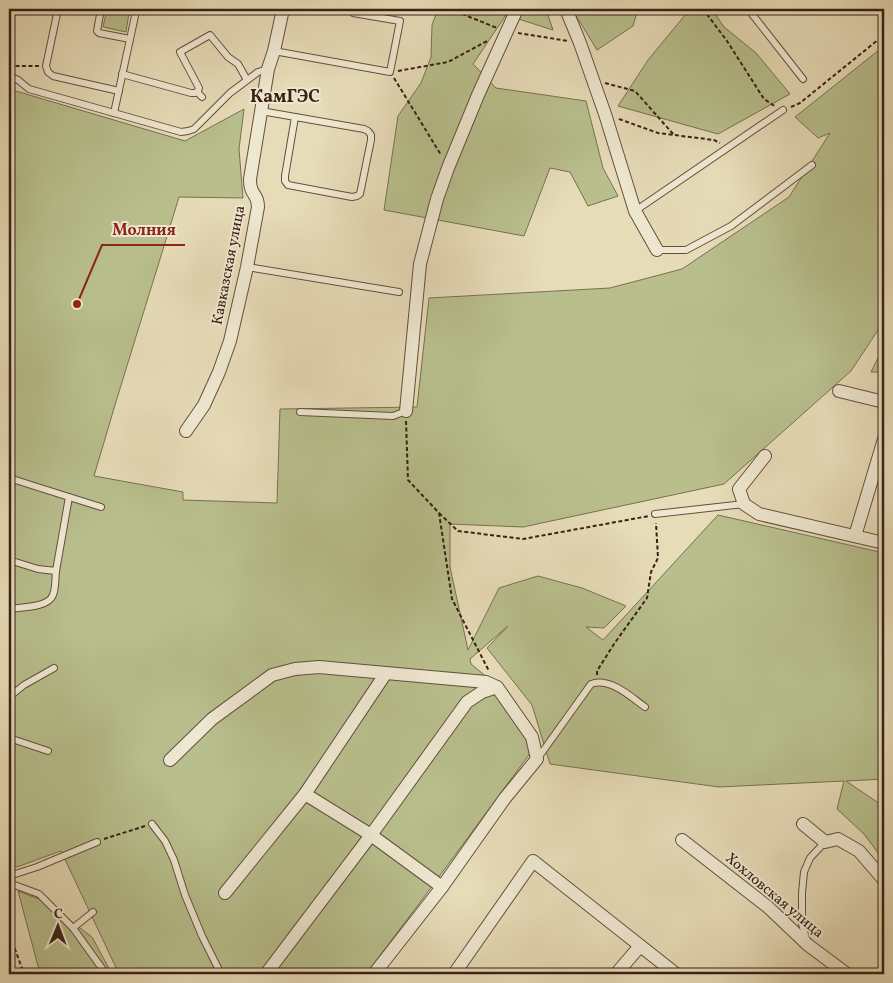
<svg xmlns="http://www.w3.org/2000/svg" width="893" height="983" font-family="Vollkorn,serif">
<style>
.green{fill:#b8bf8d;stroke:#787051}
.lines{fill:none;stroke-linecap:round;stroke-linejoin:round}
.lane-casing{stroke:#644f3e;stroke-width:8}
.street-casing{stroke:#644f3e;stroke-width:14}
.path{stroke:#392015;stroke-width:2;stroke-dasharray:4 2.5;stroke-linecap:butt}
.lane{stroke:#efe8d1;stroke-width:6}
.street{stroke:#efe8d1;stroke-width:12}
.labels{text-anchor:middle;stroke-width:4;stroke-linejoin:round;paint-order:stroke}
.street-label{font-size:15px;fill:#392015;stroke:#efe8d1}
.quarter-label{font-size:18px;font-weight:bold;fill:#392015;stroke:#efe8d1}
.leader{fill:none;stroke:#8f2418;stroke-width:2}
.callout-dot{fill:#8f2418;stroke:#efe8d1;stroke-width:2}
.callout-label{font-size:16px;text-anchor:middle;font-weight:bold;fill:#8f2418;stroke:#efe8d1;stroke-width:4;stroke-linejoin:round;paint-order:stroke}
</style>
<rect width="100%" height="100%" fill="#e7dcb8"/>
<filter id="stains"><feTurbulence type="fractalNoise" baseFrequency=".004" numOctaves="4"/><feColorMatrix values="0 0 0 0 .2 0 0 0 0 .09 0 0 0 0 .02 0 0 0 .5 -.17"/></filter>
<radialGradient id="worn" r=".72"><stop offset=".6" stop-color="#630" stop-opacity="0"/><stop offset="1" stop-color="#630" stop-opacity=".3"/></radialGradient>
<g class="green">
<polygon points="107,9 129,9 129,13 126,32 103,27"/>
<polygon points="359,9 396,9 395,15"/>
<polygon points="438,9 546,9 553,30 506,15 473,64 496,88 586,101 603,168 618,196 588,206 570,172 550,168 524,236 384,210 398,116 421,83 431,57 432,25"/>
<polygon points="572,9 638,9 633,26 597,50"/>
<polygon points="690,9 712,9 724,27 756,53 790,94 718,134 618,106 648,60"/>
<path d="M884 46V321L851 371 724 484 523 527 450 524V567L468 650 499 588 538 576 582 588 626 606 604 628 586 627 603 640 718 515 884 553V779L846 781 880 804 884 801V861L864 834 837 809 844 781 719 787 550 764 532 705 487 648 508 626 470 659 471 664 494 683 534 748 421 901 366 974H119L61 851 17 867 9 865V89L185 141 244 109 239 149 243 198 179 197C151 290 121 382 94 476L183 492V500L277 503 280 409 417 407 429 298 610 288 682 269 789 197 830 133 818 138 795 117Z"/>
<polygon points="884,346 884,372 871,372"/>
<polygon points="18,891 44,901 92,937 112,974 42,974 38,966"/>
</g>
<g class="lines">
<defs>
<g id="lane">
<polyline points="58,9 46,66 48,72 53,76 119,91"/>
<polyline points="101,9 97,31 99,33 130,39"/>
<polyline points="134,9 135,16 114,113 181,132 188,131 194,129 230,93 258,72 268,69"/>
<polyline points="748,9 803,79"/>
<polyline points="274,51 390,72 400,21 353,13 354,9"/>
<polyline points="122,74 191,93 195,93 198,91 199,88 180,52 210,35 228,57 238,64 247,80"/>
<polyline points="9,76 18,80 29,89 114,113"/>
<polyline points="197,92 202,97"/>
<polyline points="261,111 364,129 368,131 371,135 371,140 360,194 357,196 352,197 288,185 285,181 285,176 295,117"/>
<polyline points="635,211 783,110"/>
<polyline points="657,250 686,250 731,226 812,165"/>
<polyline points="247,267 399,292"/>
<polyline points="300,412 393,416 406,411"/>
<polyline points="9,478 69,497 56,571 38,569 9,560"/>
<polyline points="69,497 101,507"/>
<polyline points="655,514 744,504"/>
<path d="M9 609C21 607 48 608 53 595 56 588 55 578 56 571"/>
<polyline points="9,697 24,685 54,668"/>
<polyline points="9,738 48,751"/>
<path d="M538 758 591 684C610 677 631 697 645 707"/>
<polyline points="152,824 165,841 174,860 185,895 202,936 221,974"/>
<polyline points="9,876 37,867 97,842"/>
<polyline points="9,883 39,894 73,928 106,974"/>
<polyline points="73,928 93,912"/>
<polyline points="807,942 802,924 802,893 804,872 810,858 825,842"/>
</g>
<g id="street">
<polyline points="566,9 580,43 605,114 635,211 657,250"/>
<polyline points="839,391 884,402"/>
<polyline points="406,411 420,264 437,199 448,168 478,95 517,9"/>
<path d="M186 431 204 405 219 372 230 341 247 267 258 207C258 195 253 196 251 188 250 185 250 182 250 179L268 69 274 51 283 9"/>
<polyline points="765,456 739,489 744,504 759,514 884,543"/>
<polyline points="855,536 884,439"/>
<polyline points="386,673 486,682 497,687 532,737 537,759 505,798 442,887"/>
<polyline points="170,760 212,719 272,675 295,669 319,667 386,673 305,794 225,893"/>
<polyline points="305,794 371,835 467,702 482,692 497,687"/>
<polyline points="803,824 825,842 838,839 859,851 884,880"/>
<polyline points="682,840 768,907 808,945 847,974"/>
<polyline points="266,974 371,835 442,887 374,974"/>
<polyline points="454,974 533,861 676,974"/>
<polyline points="616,974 640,946"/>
</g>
</defs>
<use href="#lane" class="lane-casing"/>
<use href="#street" class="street-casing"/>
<g class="path">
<polyline points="450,9 497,28"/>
<polyline points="703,9 727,41 764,99 776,107"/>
<polyline points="518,33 568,41"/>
<polyline points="9,66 39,66"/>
<polyline points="398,71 448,62 489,40"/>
<polyline points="394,78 441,155"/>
<polyline points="605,83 635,91 674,135"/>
<polyline points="791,107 800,103 884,35"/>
<polyline points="619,119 658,133 714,140 720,143"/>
<polyline points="406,421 408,480 439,513 452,599 489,671"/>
<polyline points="439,513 458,531 523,539 649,516"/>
<polyline points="597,675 597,671 614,644 647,598 651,572 658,558 656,523"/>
<polyline points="104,839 145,826"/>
<polyline points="9,923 12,941 24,974"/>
</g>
<use href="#lane" class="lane"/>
<use href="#street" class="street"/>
</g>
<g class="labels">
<g class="street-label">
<text transform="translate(228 265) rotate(-79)" y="5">Кавказская улица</text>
<text transform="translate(775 895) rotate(40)" y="5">Хохловская улица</text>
</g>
<g class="quarter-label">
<text x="285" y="102">КамГЭС</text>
</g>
</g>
<path class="leader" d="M77 304L102 245H185"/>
<circle class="callout-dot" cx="77" cy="304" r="5"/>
<g class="callout-label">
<text x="144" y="235">Молния</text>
</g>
<rect width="893" height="983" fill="none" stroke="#e7dcb8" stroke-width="30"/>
<rect x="10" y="10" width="873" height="963" fill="none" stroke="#392015" stroke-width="2.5"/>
<rect x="15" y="15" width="863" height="953" fill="none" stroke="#392015"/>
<g transform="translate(58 926) rotate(1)" stroke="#efe8d1" stroke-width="4" paint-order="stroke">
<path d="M0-4L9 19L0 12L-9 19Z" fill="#392015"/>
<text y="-8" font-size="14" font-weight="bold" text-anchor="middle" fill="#392015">С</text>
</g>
<rect width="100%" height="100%" filter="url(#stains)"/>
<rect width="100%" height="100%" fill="url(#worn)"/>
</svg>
